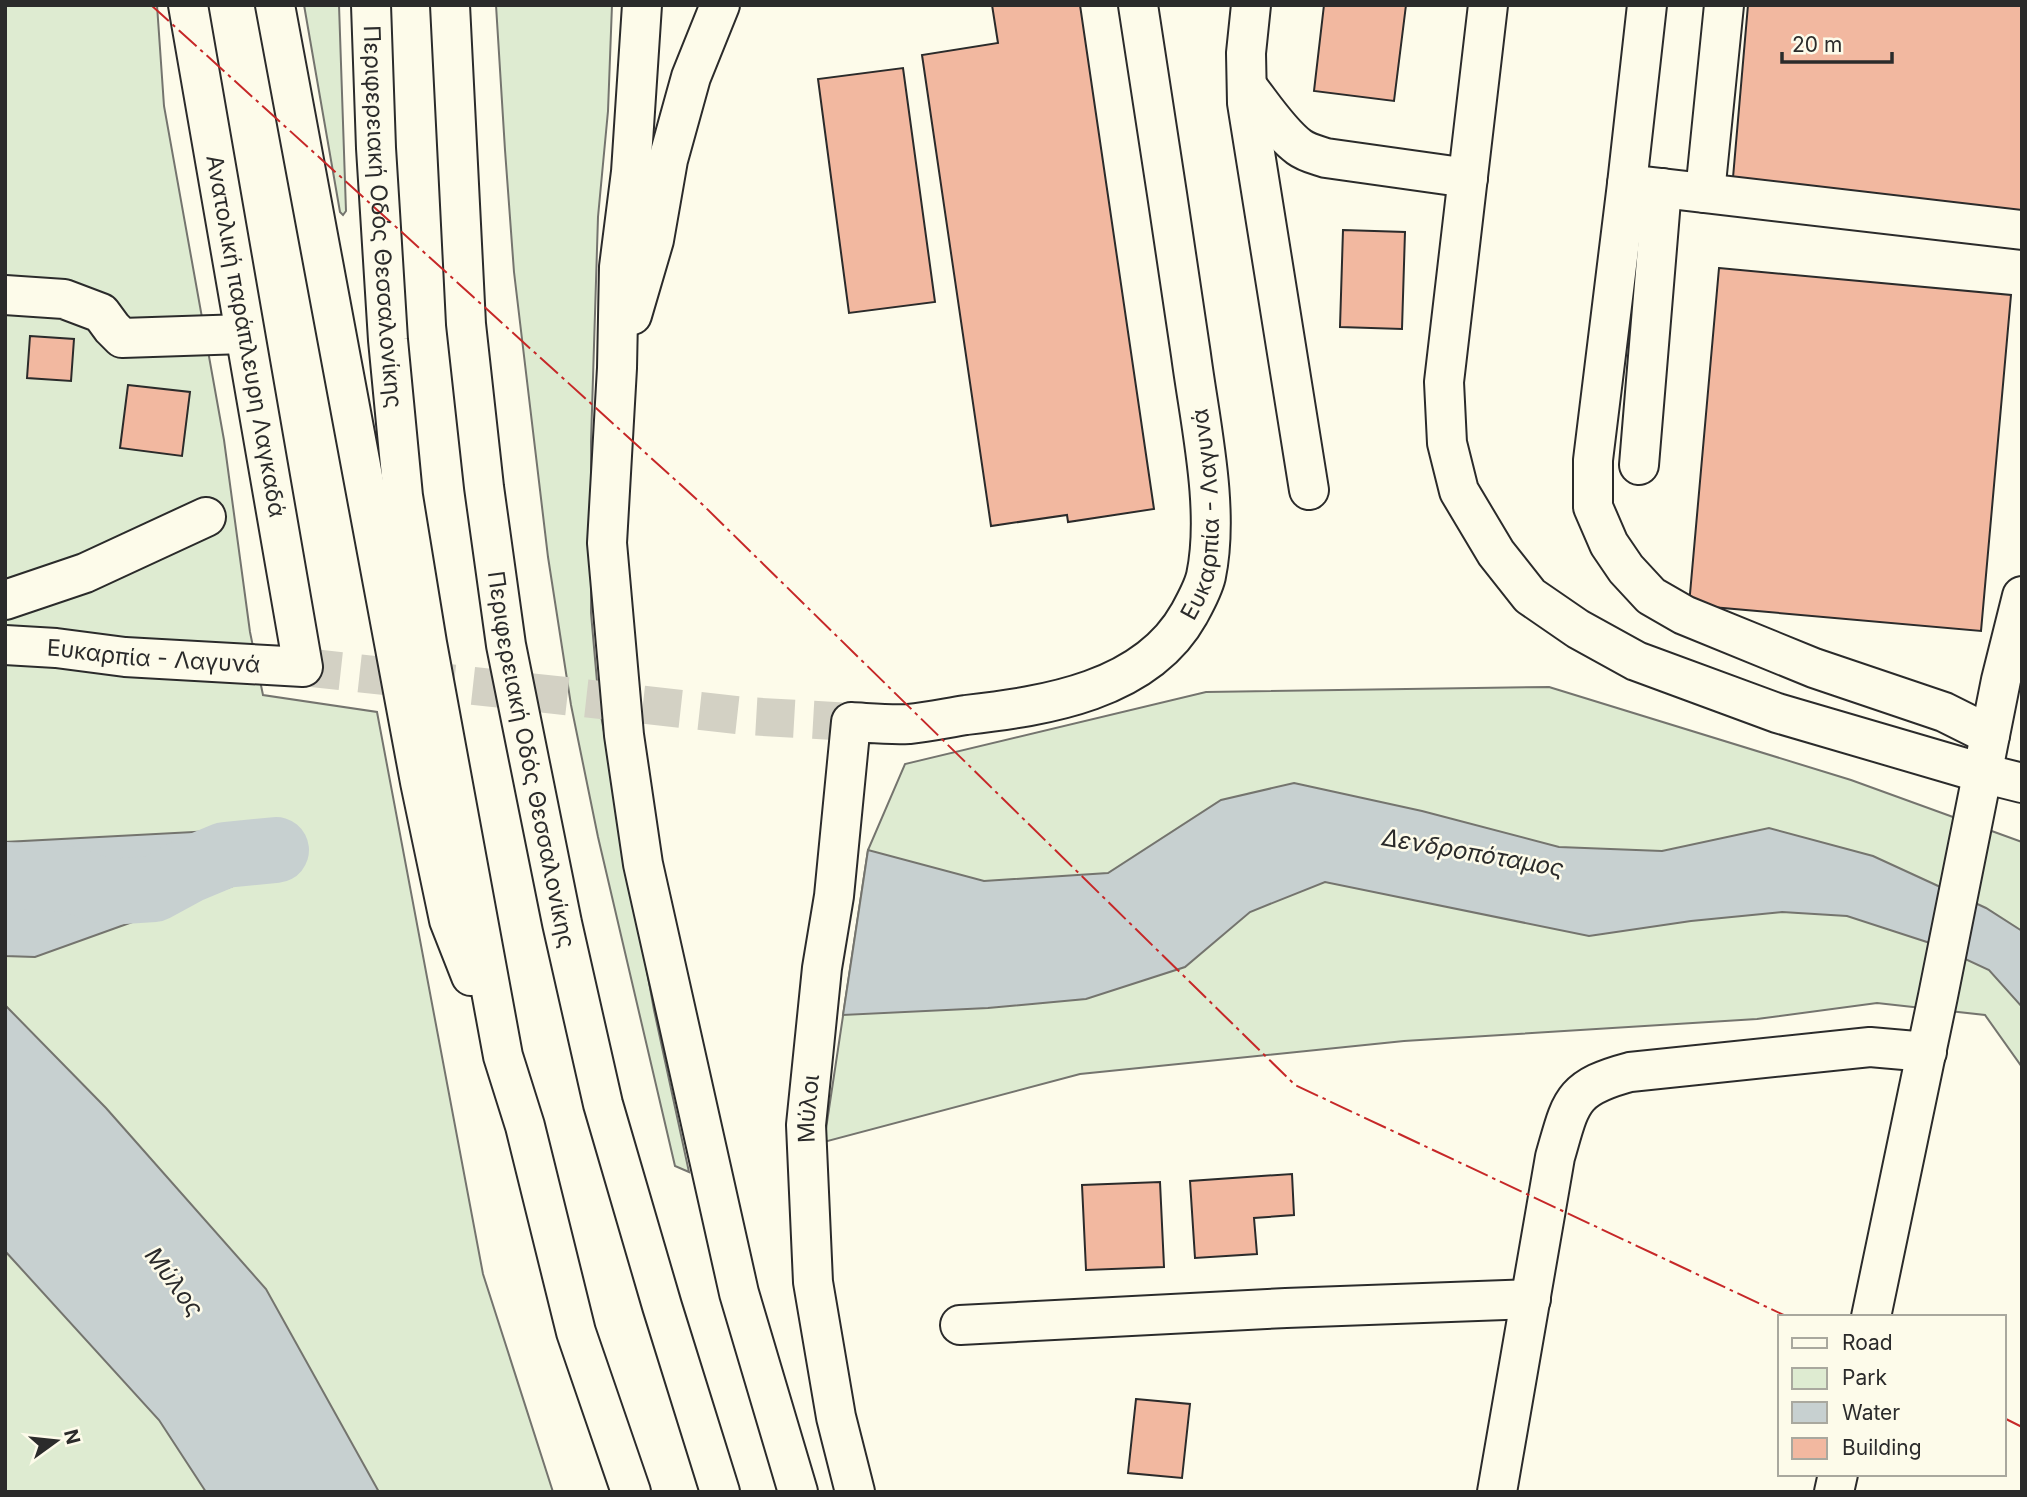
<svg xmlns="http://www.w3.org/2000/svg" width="2027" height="1497" font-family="Inter,sans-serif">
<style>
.green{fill:#deebd1;stroke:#74746e;stroke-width:2}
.water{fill:#c7d0d0;stroke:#74746e;stroke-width:2}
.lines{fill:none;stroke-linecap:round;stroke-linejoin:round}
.river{stroke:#c7d0d0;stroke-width:66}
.building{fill:#f2b8a0;stroke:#2b2b2b;stroke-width:2}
.minor-tunnel{stroke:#d3d1c4;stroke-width:38;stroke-dasharray:38 19;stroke-linecap:butt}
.minor-casing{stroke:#2b2b2b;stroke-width:42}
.highway-casing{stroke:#2b2b2b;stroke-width:42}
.minor{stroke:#fdfbea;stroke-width:38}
.highway{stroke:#fdfbea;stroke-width:38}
.power{stroke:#c62828;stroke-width:2;stroke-dasharray:24 5 3.5 5;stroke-linecap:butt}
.labels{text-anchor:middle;stroke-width:5;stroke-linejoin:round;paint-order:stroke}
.street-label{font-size:23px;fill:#2b2b2b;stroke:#fdfbea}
.water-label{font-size:24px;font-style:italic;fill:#2b2b2b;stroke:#fdfbea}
</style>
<rect width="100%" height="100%" fill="#fdfbea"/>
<g class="green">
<polygon points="5,5 157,5 164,106 224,440 250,632 263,695 377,712 483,1274 553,1492 5,1492"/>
<polygon points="304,5 339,5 346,211 343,215 340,212"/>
<polygon points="496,5 612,5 608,111 598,217 591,442 591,613 599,704 654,1010 689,1172 675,1166 598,837 571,705 548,557 514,272 505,150"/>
<polygon points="1549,687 1851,780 2022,842 2022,1067 1985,1015 1877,1003 1757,1019 1404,1041 1080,1074 824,1142 868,850 905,764 1206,692"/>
</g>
<g class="water">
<polygon points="1294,783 1422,811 1559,847 1662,851 1769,828 1873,856 1986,908 2022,931 2022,1007 1989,970 1933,944 1847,916 1782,912 1691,921 1589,936 1325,882 1250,912 1185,967 1086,999 988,1008 843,1015 868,850 984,881 1108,873 1221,800"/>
<polygon points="231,830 241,883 35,957 5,956 5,842"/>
<polygon points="5,1005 106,1108 266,1289 379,1492 206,1492 159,1420 5,1251"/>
</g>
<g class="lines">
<polyline class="river" points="5,875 67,879 108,892 154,889 189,870 225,855 276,850"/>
</g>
<g class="building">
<polygon points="992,5 1080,5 1154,509 1068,522 1067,515 991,526 922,55 998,43"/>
<polygon points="1324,5 1406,5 1394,101 1314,91"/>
<polygon points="1748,5 2022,5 2022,214 1732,189"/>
<polygon points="903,68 935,302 849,313 818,79"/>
<polygon points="1343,230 1405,232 1402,329 1340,327"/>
<polygon points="1719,268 2011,295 1981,631 1689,605"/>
<polygon points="30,336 74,339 71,381 27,378"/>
<polygon points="128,385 190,392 182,456 120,448"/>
<polygon points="1292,1174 1294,1215 1254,1218 1257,1254 1195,1258 1190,1181"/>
<polygon points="1160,1182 1164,1267 1086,1270 1082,1185"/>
<polygon points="1136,1399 1190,1404 1182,1478 1128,1473"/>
</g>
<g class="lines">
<polyline class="minor-tunnel" points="303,667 746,716 851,722"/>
<defs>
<g id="minor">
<polyline points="1251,5 1246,53 1247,103 1309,490"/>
<polyline points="1488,5 1444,382 1447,443 1459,491 1496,553 1530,596 1578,629 1636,661 1777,713 1982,773 2022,783"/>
<polyline points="1647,5 1627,184 1593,460 1593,507 1609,544 1626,569 1651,596 1684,615 1814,668 1944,712 1990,735"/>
<path d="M1247 86C1262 105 1280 133 1299 147 1307 153 1317 155 1326 158L1468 178"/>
<polyline points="1627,184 2022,230"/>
<polyline points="1705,193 1724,5"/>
<polyline points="5,295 64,299 101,313 112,328 122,338 244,334"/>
<polyline points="1639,465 1662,188"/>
<polyline points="5,600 85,573 206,517"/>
<path id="s1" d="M5 645 56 648 125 657 303 667 188 5"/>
<polyline points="1871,1317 1938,996 2001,680 2022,596"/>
<polyline points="960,1325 1286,1308 1531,1299"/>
<path id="s2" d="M855 1492 836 1417 813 1282 806 1125 822 968 834 896 851 722C870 723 890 725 909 724 928 722 947 718 966 715 1045 706 1146 691 1189 614 1195 603 1203 589 1206 576 1220 509 1200 423 1191 355 1174 238 1156 122 1138 5"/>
<path d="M1497 1492 1555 1157C1571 1102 1570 1088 1630 1072L1870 1047 1927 1052"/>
<polyline points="1834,1492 1838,1474"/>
</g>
<g id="highway">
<polyline points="275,5 420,782 449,920 471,976"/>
<path id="s3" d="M371 5 376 148 388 340 403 496 427 643 503 1056 525 1126 576 1332 631 1492"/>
<path id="s4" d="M450 5 466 324 484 487 506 645 562 923 603 1104 662 1306 720 1492"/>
<polyline points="642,5 631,172 619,267 617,368 607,543 624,735 643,864 739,1293 798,1492"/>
<polyline points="632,315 654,240 668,160 691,77 720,5"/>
</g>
</defs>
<use href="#minor" class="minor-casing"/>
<use href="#highway" class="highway-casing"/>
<use href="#minor" class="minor"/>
<use href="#highway" class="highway"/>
<g class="power">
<polyline points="151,5 703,505 1295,1085 1788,1317"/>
<polyline points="2004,1418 2022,1427"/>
</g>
</g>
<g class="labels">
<g class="street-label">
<text dy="8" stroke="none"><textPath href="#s3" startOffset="212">Περιφερειακή Οδός Θεσσαλονίκης</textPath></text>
<text transform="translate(246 336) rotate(80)" y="8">Ανατολική παράπλευρη Λαγκαδά</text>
<text dy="8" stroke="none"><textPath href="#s2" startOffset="1250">Ευκαρπία - Λαγυνά</textPath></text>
<text dy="8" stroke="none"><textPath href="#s1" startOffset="149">Ευκαρπία - Λαγυνά</textPath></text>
<text dy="8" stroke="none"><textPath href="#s4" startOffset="760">Περιφερειακή Οδός Θεσσαλονίκης</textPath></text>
<text dy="8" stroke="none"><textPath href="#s2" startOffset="388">Μύλοι</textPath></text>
</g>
<g class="water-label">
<text transform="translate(1473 853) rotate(10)" y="8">Δενδροπόταμος</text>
<text transform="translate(174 1282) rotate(53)" y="8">Μύλος</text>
</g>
</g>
<rect width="2027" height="1497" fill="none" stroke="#2b2b2b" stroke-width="14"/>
<rect x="1778" y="1315" width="228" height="161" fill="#fdfbea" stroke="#a9a89e" stroke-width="2"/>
<rect x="1792" y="1338" width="35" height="10" fill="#fdfbea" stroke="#a9a89e" stroke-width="2"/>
<text x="1842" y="1350" font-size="21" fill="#2b2b2b">Road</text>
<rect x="1792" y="1368" width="35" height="21" fill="#deebd1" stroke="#a9a89e" stroke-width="2"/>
<text x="1842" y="1385" font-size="21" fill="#2b2b2b">Park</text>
<rect x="1792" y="1402" width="35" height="21" fill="#c7d0d0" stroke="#a9a89e" stroke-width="2"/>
<text x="1842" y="1420" font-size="21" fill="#2b2b2b">Water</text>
<rect x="1792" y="1438" width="35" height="21" fill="#f2b8a0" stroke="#a9a89e" stroke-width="2"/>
<text x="1842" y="1455" font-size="21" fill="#2b2b2b">Building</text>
<g transform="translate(56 1441) rotate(75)" stroke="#fdfbea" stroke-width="5" paint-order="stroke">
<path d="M0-5L12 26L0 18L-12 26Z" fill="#2b2b2b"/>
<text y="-10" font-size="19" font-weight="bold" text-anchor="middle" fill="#2b2b2b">N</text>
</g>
<path d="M1782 52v10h110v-10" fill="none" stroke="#2b2b2b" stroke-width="3.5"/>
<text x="1792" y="52" font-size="21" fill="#2b2b2b" stroke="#fdfbea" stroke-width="5" paint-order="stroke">20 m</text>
</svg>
